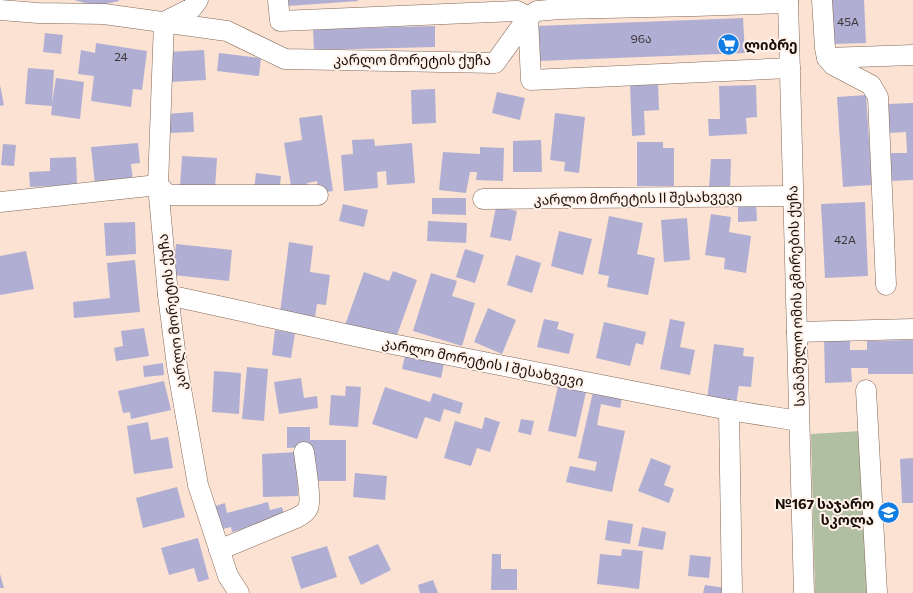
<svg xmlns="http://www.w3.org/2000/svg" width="913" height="593" font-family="Commissioner,'Noto Sans Georgian',sans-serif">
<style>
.green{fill:#b0bfa1}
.building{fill:#b0afd3}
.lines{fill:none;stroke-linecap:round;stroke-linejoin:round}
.minor-casing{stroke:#826756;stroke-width:21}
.minor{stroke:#fff;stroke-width:20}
.labels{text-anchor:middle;stroke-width:4;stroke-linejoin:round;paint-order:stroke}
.number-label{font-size:12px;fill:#3f373b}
.poi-label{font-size:14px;font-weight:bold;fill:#190f08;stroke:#fff2ea;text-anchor:start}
.street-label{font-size:14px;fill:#190f08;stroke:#fff2ea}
</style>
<rect width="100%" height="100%" fill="#fbe2d3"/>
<polygon class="green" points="861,431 869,593 815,593 811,434"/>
<g class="building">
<polygon points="74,0 119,0 119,1 96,6"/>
<polygon points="288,0 358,0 358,1 288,6"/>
<polygon points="830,0 864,0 866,43 832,44"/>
<polygon points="743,18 745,53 538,61 536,26"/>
<polygon points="435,26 435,47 314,50 313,29"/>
<polygon points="45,33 63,35 61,54 43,52"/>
<polygon points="96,43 147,51 142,90 133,89 131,107 91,101 94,76 78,74 81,50 95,53"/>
<polygon points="204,50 206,80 170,82 168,52"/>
<polygon points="219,53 261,58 259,76 217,71"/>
<polygon points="28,68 54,70 52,103 56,78 84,82 80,119 51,115 52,106 25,104"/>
<polygon points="658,83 659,110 644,111 645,135 632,136 630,84"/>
<polygon points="0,85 4,105 0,106"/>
<polygon points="756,85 757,117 746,118 747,134 709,136 708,119 720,119 719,86"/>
<polygon points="435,89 436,123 412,124 411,90"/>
<polygon points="497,92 525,98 520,120 492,113"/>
<polygon points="866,95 872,185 843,187 837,97"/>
<polygon points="913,103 913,180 891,181 889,153 907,153 906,132 889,133 888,104"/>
<polygon points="193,112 194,132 169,133 167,114"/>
<polygon points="555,113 585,117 579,173 564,171 565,162 550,160"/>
<polygon points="322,115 333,191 319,193 317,181 307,183 308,189 292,192 284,143 302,140 299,118"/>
<polygon points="374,139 375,146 412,143 415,183 387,185 386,171 377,172 378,188 344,191 341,155 353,154 352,140"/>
<polygon points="541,140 542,172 513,172 513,141"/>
<polygon points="637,142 663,142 663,148 674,148 674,186 637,186"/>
<polygon points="138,143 140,163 131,164 133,181 95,185 91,147"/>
<polygon points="3,144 16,145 14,166 1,165"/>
<polygon points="480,147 504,148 503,181 476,180 477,172 470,172 466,193 439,190 443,152 480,154"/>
<polygon points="182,156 217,158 215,189 180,187"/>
<polygon points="76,157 77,185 30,187 29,172 50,171 50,158"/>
<polygon points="711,159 731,159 730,189 709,188"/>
<polygon points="256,173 281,176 279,193 254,190"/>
<polygon points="432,198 466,198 466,215 432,214"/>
<polygon points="738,202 756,202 757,221 738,222"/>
<polygon points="865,202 868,276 825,278 821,204"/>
<polygon points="343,204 368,210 364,227 339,221"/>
<polygon points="496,207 517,211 511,241 490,237"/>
<polygon points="711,214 731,217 729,232 751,236 746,273 724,269 725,258 705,255"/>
<polygon points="609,216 643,223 637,254 655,258 648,295 607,287 609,276 598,274"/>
<polygon points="687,218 690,260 664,262 661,220"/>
<polygon points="428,221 467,223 466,243 427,241"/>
<polygon points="135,222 136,254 106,256 104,223"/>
<polygon points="559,231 592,239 583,275 551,266"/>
<polygon points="289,242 313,246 310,272 330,275 326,305 317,304 315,317 280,313"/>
<polygon points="176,244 232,250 229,281 173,275"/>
<polygon points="465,249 484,255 475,283 456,277"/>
<polygon points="26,251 34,289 0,295 0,256"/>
<polygon points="516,255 541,263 532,293 507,285"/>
<polygon points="135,260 140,312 74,318 73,302 110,298 107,263"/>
<polygon points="393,271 417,280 394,343 345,325 364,272 389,281"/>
<polygon points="431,273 457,281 452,296 475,303 462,346 413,331"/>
<polygon points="488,308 516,320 502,354 474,342"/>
<polygon points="544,319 559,322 557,329 574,334 569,354 537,347"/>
<polygon points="670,319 685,322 680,347 695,350 690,375 660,369"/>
<polygon points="604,322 646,332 643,345 636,343 630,366 596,358"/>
<polygon points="144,328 149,356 116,361 114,348 123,346 121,331"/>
<polygon points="275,330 295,333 291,358 272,355"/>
<polygon points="850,334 850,350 867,350 867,341 913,340 913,374 868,374 868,368 851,368 852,382 825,383 824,335"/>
<polygon points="714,344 744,348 743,356 754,357 751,387 739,386 736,404 707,400"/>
<polygon points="406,351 445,359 441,378 402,369"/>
<polygon points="163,363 164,375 144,377 143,366"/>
<polygon points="247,367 268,369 264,421 242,419"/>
<polygon points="214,371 241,373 239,414 212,412"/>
<polygon points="301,378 304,398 317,396 318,408 279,414 274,382"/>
<polygon points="164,381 171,410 131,419 130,412 123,413 118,391"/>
<polygon points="346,386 361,387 358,427 329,425 331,395 345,396"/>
<polygon points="558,386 586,392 576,437 548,431"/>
<polygon points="385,387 430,402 433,393 463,403 460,414 444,409 440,422 425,417 417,439 372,424"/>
<polygon points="593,392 622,398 620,408 601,404 597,425 625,431 612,492 566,482 570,466 595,471 597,462 578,458"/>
<polygon points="485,417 500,422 490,452 477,448 471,466 444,458 455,421 482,429"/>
<polygon points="521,419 534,421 531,435 518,432"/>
<polygon points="148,422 151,440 168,437 173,468 134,474 127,426"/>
<polygon points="287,427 310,427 310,440 346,440 346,481 311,481 311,447 287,448"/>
<polygon points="297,452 298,496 263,497 262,454"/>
<polygon points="651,458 671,466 664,485 674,489 669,503 638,491"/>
<polygon points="913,458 913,503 902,503 900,459"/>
<polygon points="355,473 387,476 385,500 353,497"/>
<polygon points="177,487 185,517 143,528 136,498"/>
<polygon points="268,502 270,510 282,507 285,518 232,532 231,527 218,530 212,507 225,503 227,513"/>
<polygon points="608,520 633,524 630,544 605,540"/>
<polygon points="642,527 666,532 663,550 638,546"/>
<polygon points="198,538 209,579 198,582 194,568 169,575 161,548"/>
<polygon points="378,544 391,570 361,585 348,557"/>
<polygon points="327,546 337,577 301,589 291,557"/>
<polygon points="622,549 643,551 639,589 597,584 600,554 621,556"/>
<polygon points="492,554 501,554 501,569 517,569 517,590 491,590"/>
<polygon points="690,555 711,557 709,578 688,576"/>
<polygon points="0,574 4,588 0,588"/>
<polygon points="433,580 438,593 420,593 418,585"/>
<polygon points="705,585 725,588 724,593 703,593"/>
</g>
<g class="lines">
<defs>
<g id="minor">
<polyline points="198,0 192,8 164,22 158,185 168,295 177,366 198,485 228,576 239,593"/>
<polyline points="278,0 280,21 517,11 528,17 531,80 790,68"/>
<polyline points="788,0 804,593"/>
<polyline points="822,0 825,48 827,58 833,65 871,85 878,97 886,285"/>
<polyline points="0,10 38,13 104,14 227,31 285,59 495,63 528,17 537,11 560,9 695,6 788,3"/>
<polyline points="827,58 913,55"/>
<polyline points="483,199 793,196"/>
<polyline points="0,202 158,185 168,195 318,195"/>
<polyline points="168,295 382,342 729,410 799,421"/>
<polyline points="797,332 913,329"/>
<polyline points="866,390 877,593"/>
<polyline points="729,410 732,593"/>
<path d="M219 550 296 518C300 516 306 513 308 508 312 500 305 462 304 452"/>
</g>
</defs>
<use href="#minor" class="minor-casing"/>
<use href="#minor" class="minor"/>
</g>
<defs>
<symbol id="supermarket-disc" viewBox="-11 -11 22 22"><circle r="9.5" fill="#107de5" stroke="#fff2ea"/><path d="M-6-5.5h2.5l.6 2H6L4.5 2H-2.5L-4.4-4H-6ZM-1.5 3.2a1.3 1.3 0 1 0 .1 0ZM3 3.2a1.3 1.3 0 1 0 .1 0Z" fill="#fff"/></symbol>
<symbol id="school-disc" viewBox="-11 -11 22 22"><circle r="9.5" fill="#107de5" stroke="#fff2ea"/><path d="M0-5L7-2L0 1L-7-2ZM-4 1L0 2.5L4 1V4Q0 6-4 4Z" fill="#fff"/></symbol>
</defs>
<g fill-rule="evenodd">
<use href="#supermarket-disc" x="716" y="32" width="25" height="25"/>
<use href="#school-disc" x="876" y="500" width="25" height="25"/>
</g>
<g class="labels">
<g class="number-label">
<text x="848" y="26">45A</text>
<text x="641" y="43">96ა</text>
<text x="121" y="61">24</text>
<text x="845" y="244">42A</text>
</g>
<g class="poi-label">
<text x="744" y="50">ლიბრე</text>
<text x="874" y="509" text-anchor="end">№167 საჯარო<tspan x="874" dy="16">სკოლა</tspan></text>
</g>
<g class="street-label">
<text x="412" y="65">კარლო მორეტის ქუჩა</text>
<text transform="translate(638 198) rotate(-1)" y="5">კარლო მორეტის II შესახვევი</text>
<text transform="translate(796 296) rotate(-92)" y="5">სამამულო ომის გმირების ქუჩა</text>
<text transform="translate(172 312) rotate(-97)" y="5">კარლო მორეტის ქუჩა</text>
<text transform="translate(483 362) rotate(11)" y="5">კარლო მორეტის I შესახვევი</text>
</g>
</g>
</svg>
